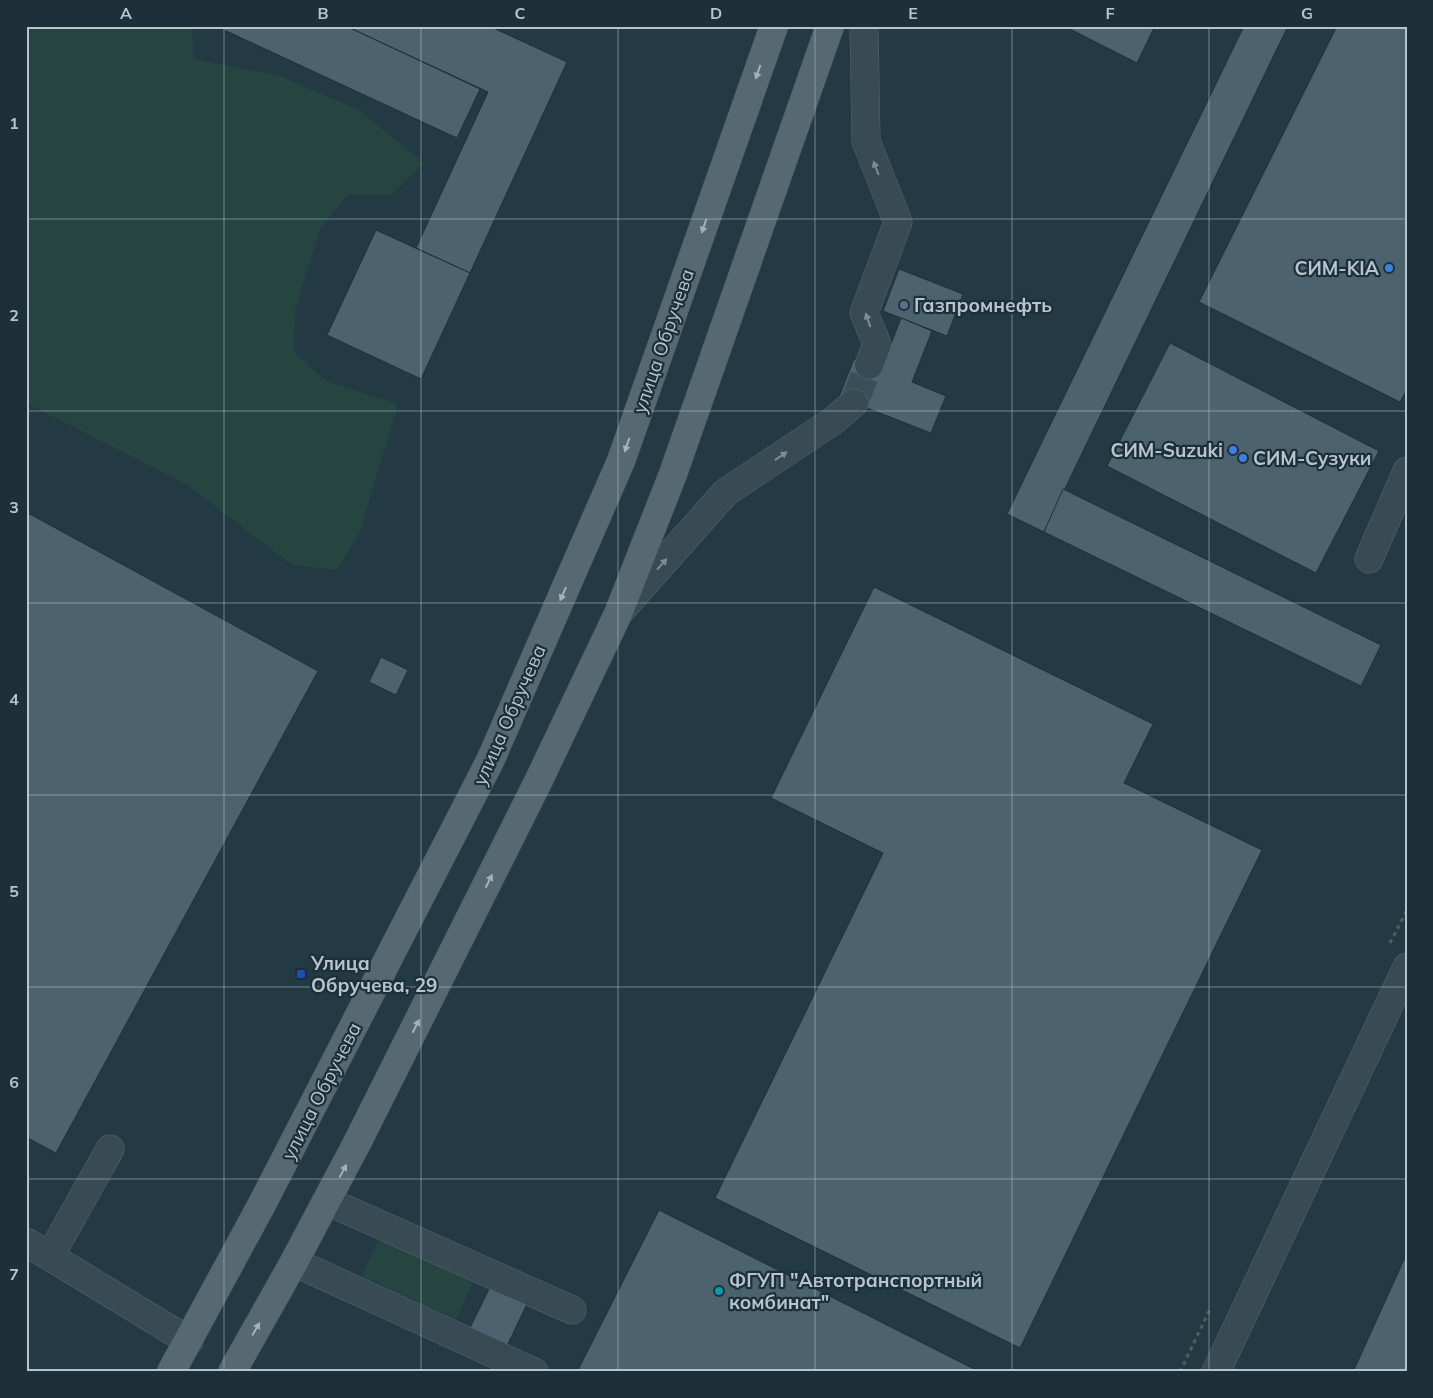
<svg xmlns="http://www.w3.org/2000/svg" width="1433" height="1398" font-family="Mulish,sans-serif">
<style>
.green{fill:#264541}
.building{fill:#4c636f;stroke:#1f313a}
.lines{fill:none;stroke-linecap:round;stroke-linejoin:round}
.minor-tunnel{stroke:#394e59;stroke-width:28;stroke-dasharray:28 14;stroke-linecap:butt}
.minor-casing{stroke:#566770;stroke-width:29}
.major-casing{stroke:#45565f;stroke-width:29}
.path{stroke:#46625f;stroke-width:3;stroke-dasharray:4 4;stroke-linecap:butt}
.minor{stroke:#384a53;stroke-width:28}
.major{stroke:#566973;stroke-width:28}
.oneway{fill:#a2b2bb}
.oneway2{fill:#7d8d96}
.grid{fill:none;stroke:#b5c4cd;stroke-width:1;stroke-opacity:0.55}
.shop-dot{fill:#3f7fe0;stroke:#1d2f38;stroke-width:2}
.service-dot{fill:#5c6f8a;stroke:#1d2f38;stroke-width:2}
.transit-dot{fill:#1a4fb4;stroke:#1d2f38;stroke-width:2}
.culture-dot{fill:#0f9aa8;stroke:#1d2f38;stroke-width:2}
.labels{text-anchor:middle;stroke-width:4.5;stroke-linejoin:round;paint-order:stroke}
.poi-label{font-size:19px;font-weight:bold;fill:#b5c4cd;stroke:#1d2f38;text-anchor:start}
.street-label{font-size:19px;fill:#b5c4cd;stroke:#1d2f38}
.neatline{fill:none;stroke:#b5c4cd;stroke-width:2}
.grid-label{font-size:16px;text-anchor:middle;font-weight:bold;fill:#b5c4cd}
</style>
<rect width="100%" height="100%" fill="#233944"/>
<g class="green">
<polygon points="26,26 192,26 194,59 279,76 357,109 424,163 391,195 349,194 321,227 295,310 294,352 326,381 398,404 360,532 337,570 292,565 186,484 26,403"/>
<polygon points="379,1238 473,1282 456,1320 362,1276"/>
</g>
<g class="building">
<polygon points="223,26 346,26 480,89 457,138 222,29"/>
<polygon points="346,26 489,26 567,62 470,273 416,248 488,92"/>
<polygon points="1064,26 1155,26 1137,63"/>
<polygon points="1244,26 1288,26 1044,532 1007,514"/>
<polygon points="1337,26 1407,26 1407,389 1400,402 1199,302"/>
<polygon points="376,230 470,273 421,379 327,335"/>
<polygon points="899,269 963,294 947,336 883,311"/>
<polygon points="901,318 932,331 912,382 946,396 931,433 839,397 854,359 881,370"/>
<polygon points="1170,343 1379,451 1316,573 1107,466"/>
<polygon points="1063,489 1381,645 1361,686 1044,532"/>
<polygon points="26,512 318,671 56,1153 26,1137"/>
<polygon points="874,587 1153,724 1124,783 1262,850 1020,1348 715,1198 883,853 771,798"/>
<polygon points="381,657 408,670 396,695 369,682"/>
<polygon points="659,1210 980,1372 577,1372"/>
<polygon points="1407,1253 1407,1372 1353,1372"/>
<polygon points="490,1287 527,1304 506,1348 469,1330"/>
</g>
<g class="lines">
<polyline class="minor-tunnel" points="854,403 869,365"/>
<defs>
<g id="minor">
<polyline points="864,26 866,141 898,222 864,313 877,344 869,365"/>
<polyline points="1369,559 1407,471"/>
<polyline points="620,611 726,492 833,421 854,403"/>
<polyline points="327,1201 572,1310"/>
<polyline points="26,1242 189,1341"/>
<polyline points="50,1256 110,1149"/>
<polyline points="294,1262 534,1372"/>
<polyline points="1216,1372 1407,967"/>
</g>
<g id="major">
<polyline points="171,1372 261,1206 490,761 621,461 774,26"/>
<polyline points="232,1372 294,1262 357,1143 537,784 618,614 673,474 830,26"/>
</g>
</defs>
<use href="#minor" class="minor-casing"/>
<use href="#major" class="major-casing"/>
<g class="path">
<polyline points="1390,943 1407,910"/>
<polyline points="1180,1372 1210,1309"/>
</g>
<use href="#minor" class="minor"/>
<use href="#major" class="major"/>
</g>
<defs><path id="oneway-solid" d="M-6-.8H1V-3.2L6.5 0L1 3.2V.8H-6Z" transform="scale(1.25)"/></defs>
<g class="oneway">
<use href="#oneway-solid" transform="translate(758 72) rotate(109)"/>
<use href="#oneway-solid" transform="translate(704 226) rotate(109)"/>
<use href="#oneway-solid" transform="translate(627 445) rotate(109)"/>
<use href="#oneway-solid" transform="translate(563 594) rotate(114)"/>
<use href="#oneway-solid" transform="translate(489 881) rotate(-63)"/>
<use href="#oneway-solid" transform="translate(416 1026) rotate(-63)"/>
<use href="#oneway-solid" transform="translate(343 1171) rotate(-62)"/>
<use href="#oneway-solid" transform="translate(256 1329) rotate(-60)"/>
</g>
<g class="oneway2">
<use href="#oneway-solid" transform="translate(876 168) rotate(-111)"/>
<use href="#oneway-solid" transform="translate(868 320) rotate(-109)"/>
<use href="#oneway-solid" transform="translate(781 456) rotate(-34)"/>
<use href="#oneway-solid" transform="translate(662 564) rotate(-48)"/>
</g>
<path class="grid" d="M224 26V1372M421 26V1372M618 26V1372M815 26V1372M1012 26V1372M1209 26V1372M26 219H1407M26 411H1407M26 603H1407M26 795H1407M26 987H1407M26 1179H1407"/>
<g class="shop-dot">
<circle cx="1389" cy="268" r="5"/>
<circle cx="1233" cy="450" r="5"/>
<circle cx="1243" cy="458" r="5"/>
</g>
<circle class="service-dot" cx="904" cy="305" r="5"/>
<rect class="transit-dot" x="296" y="969" width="10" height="10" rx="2.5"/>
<circle class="culture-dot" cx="719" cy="1291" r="5"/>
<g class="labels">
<g class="poi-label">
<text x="1379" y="275" text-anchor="end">СИМ-KIA</text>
<text x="914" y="312">Газпромнефть</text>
<text x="1223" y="457" text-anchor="end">СИМ-Suzuki</text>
<text x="1253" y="465">СИМ-Сузуки</text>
<text x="311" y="970">Улица<tspan x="311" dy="22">Обручева, 29</tspan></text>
<text x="729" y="1287">ФГУП "Автотранспортный<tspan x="729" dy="22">комбинат"</tspan></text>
</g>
<g class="street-label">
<text transform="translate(663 341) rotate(-71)" y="7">улица Обручева</text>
<text transform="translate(509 715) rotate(-66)" y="7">улица Обручева</text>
<text transform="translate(321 1091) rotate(-63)" y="7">улица Обручева</text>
</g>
</g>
<rect width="1433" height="1398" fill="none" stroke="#1d2f38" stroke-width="55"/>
<rect x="28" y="28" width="1378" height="1342" class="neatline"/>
<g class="grid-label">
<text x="126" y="19">A</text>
<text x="323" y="19">B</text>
<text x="520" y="19">C</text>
<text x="716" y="19">D</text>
<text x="913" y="19">E</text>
<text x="1110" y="19">F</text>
<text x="1307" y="19">G</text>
<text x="14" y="129">1</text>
<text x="14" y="321">2</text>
<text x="14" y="513">3</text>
<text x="14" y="705">4</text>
<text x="14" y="897">5</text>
<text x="14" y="1088">6</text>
<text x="14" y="1280">7</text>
</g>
</svg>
